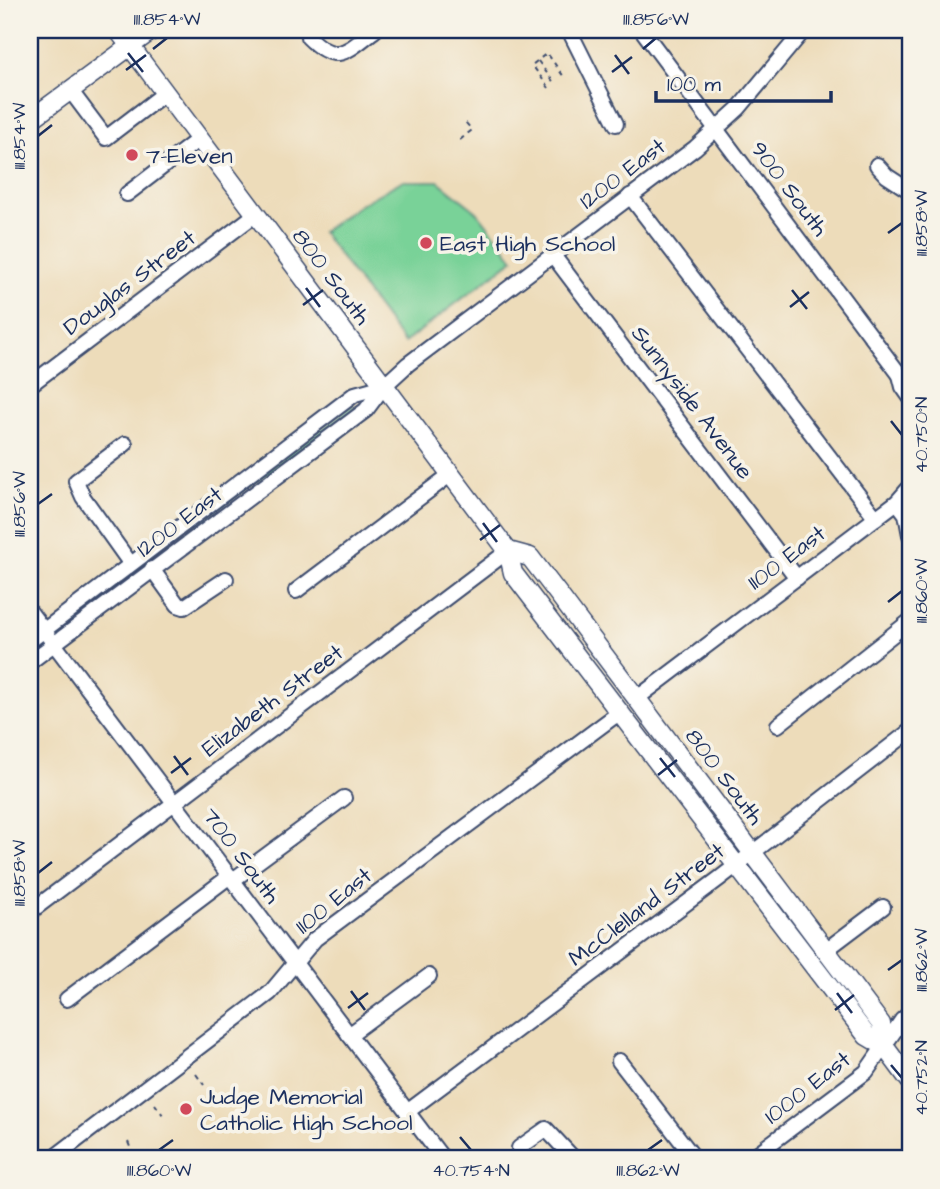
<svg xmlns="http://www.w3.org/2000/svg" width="940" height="1189" font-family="'Architects Daughter',sans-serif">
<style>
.grass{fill:url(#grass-dots);stroke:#4a807b;stroke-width:2}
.garden{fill:#79d298;stroke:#4a807b;stroke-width:2}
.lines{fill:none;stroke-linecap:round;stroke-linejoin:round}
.minor-casing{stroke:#3a496c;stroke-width:18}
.major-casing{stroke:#3a496c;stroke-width:21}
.path{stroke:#3a496c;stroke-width:2;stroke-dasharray:5 5;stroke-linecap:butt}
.minor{stroke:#fff;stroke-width:14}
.major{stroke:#fff;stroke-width:18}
.ticks{fill:none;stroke:#1b2f5e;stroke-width:2.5}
.poi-dot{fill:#d1495b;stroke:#f7f3e8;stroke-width:2.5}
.labels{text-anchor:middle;stroke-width:7;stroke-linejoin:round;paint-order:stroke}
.poi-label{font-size:23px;fill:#1b2f5e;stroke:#f7f3e8;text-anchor:start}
.street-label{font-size:23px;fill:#1b2f5e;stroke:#f7f3e8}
.neatline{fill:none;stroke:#1b2f5e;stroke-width:2.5}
.ticks-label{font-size:18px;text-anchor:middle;fill:#1b2f5e}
</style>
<defs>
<pattern id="grass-dots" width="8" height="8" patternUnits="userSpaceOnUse" patternTransform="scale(1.75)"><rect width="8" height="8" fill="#79d298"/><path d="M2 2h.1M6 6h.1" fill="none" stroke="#62ab7f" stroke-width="1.8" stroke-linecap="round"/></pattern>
</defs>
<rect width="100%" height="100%" fill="#f7f3e8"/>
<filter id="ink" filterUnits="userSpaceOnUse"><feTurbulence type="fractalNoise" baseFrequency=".0143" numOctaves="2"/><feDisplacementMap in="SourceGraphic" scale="14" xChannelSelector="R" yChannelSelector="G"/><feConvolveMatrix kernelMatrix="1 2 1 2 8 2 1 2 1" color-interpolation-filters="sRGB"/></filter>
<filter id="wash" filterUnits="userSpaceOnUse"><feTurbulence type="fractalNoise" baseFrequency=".00686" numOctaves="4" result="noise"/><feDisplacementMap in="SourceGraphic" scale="28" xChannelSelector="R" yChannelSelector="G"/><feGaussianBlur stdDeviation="1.57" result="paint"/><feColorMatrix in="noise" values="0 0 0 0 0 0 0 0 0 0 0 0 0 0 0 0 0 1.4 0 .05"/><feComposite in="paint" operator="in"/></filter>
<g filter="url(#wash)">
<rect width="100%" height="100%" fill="#eddcba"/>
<g class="grass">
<polygon points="353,405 356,408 189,532 188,530"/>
<polygon points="173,541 175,544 78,615 78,613"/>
</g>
<polygon class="garden" points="402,181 438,181 477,212 514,259 404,343 322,232 361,204"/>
</g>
<g filter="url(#ink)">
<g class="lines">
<defs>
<g id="minor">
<polyline points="569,30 616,124"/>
<polyline points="642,30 900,375 910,381"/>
<path d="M308 37C337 66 347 51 375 30"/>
<polyline points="70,90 106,138 165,93"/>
<polyline points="877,165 887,176 910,191"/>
<polyline points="127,194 199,139"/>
<polyline points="630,196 876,518"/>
<polyline points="552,254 797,578"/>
<polyline points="900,375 903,387 910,397"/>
<polyline points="30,385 256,214"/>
<polyline points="125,444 76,481 83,497 130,563"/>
<polyline points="897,502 906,514 910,535"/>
<polyline points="152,569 178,605 184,607 226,579"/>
<polyline points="296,591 451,474"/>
<polyline points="30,612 443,1159"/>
<polyline points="30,641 355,394 384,386"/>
<polyline points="30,662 366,410 384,386 408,364 695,148 739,108 804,30"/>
<polyline points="636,699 897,502 910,487"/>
<polyline points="778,725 910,621"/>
<polyline points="233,880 344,798"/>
<polyline points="30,912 508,551"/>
<polyline points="826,950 883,907"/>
<polyline points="67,999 230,876"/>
<polyline points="349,1035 429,976"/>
<polyline points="619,1061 695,1159"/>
<polyline points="407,1112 720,878 910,731"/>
<polyline points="519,1148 546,1129 574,1159"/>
<polyline points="52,1159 270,993 315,939 620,712"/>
<polyline points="750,1159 866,1072 902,1020 910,1013"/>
</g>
<g id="major">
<polyline points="118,30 508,551 513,573 867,1036 884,1046 910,1081"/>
<polyline points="30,120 152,30"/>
<polyline points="508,551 530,557 559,595 881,1024 884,1046"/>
</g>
</defs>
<use href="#minor" class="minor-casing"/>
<use href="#major" class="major-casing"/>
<g class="path">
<polyline points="538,61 555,84"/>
<polyline points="549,88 532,65 547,53 564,77"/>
<polyline points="460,140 472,130 465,122"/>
<polyline points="196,1074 204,1085"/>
<polyline points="155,1104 163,1115"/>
<polyline points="128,1142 135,1159"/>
</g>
<use href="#minor" class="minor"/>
<use href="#major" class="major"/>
</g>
</g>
<path class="ticks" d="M153 49 167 38M643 49 656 38M128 53 143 72M615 55 629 74M126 70 146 55M612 72 632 57M38 136 52 125M888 233 902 223M306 288 320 307M792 290 807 309M303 305 323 290M790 307 809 292M891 421 902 435M38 504 52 494M483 523 497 542M480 540 500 525M888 602 902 591M174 756 188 775M660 758 675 777M171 773 191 758M658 775 677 760M38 873 52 862M888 970 902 960M351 991 365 1010M837 993 852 1013M348 1008 368 993M835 1010 854 995M891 1065 902 1078M460 1137 471 1150M159 1150 173 1140M648 1150 662 1140"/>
<g class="poi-dot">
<circle cx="132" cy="155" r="7"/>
<circle cx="426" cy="243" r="7"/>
<circle cx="186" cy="1109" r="7"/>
</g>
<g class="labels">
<g class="poi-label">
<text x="146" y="163">7-Eleven</text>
<text x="440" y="251">East High School</text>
<text x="200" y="1104">Judge Memorial<tspan x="200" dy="26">Catholic High School</tspan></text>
</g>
<g class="street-label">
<text transform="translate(622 173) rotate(-37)" y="8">1200 East</text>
<text transform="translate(790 188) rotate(53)" y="8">900 South</text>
<text transform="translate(332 276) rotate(53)" y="8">800 South</text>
<text transform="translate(129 282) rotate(-37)" y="8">Douglas Street</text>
<text transform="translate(693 402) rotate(53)" y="8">Sunnyside Avenue</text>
<text transform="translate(179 521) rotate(-37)" y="8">1200 East</text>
<text transform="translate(786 557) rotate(-37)" y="8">1100 East</text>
<text transform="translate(272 700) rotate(-37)" y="8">Elizabeth Street</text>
<text transform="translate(725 776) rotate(53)" y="8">800 South</text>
<text transform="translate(242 855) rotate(53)" y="8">700 South</text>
<text transform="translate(333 900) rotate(-39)" y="8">1100 East</text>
<text transform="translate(646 904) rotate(-37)" y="8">McClelland Street</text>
<text transform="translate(807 1087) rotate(-38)" y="8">1000 East</text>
</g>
</g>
<rect width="940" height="1189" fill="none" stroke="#f7f3e8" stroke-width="77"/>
<path d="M656 91v10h175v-10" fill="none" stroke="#1b2f5e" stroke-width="3.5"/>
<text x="667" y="91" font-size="21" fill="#1b2f5e" stroke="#f7f3e8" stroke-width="5" paint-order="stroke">100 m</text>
<rect x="38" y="38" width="864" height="1112" class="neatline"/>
<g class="ticks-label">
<text x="167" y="25">111.854°W</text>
<text x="656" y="25">111.856°W</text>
<text transform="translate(19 136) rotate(-90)" y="6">111.854°W</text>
<text transform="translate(921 223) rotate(-90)" y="6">111.858°W</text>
<text transform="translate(921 435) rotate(-90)" y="6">40.750°N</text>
<text transform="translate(19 504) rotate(-90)" y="6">111.856°W</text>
<text transform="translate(921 591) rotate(-90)" y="6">111.860°W</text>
<text transform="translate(19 873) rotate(-90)" y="6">111.858°W</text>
<text transform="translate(921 960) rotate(-90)" y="6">111.862°W</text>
<text transform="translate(921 1078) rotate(-90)" y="6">40.752°N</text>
<text x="159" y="1176">111.860°W</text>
<text x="471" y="1176">40.754°N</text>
<text x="648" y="1176">111.862°W</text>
</g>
</svg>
